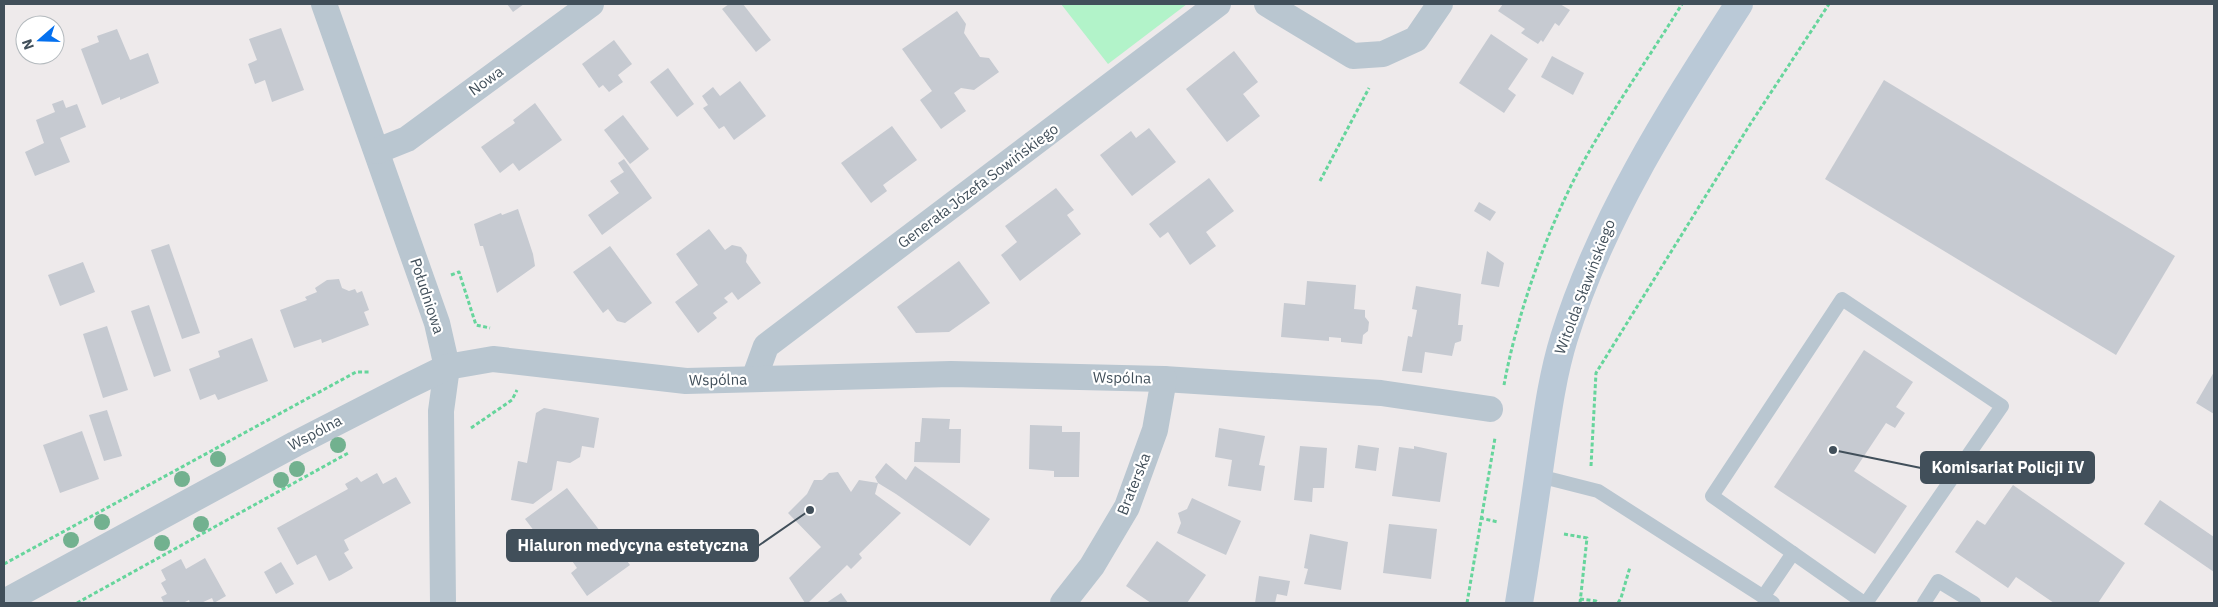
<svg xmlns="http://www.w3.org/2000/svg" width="2218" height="607" font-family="'IBM Plex Sans',sans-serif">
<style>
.green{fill:#b2f3c9}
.building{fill:#c6cad1}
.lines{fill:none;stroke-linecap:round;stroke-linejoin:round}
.path{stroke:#66d59c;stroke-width:3;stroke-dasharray:4 2.5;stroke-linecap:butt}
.service{stroke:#b9c6d0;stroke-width:14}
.minor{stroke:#b9c6d0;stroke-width:26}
.secondary{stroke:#bac9d7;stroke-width:28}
.tree{fill:#72b18f}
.labels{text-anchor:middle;stroke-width:4.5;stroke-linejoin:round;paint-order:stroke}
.street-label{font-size:15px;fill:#414f5a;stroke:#fff}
.leader{fill:none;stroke:#414f5a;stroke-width:2}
.callout-dot{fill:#414f5a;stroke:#fff;stroke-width:2}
.callout{fill:#414f5a;stroke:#414f5a;stroke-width:2}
.callout-label{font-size:16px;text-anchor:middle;font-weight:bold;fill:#fff}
</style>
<rect width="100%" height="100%" fill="#eeeaeb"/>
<polygon class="green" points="1061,4 1187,4 1108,64"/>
<g class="building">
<polygon points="507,4 524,4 513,12"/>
<polygon points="729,4 743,4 771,40 756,52 722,9"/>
<polygon points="1503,4 1560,4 1570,10 1559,26 1555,23 1543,42 1541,40 1538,44 1521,33 1525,29 1498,11"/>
<polygon points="957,11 966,24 964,33 980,57 989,58 999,72 974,90 961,88 954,93 966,111 941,129 920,100 932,91 902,49"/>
<polygon points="281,28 304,90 272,102 265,80 255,84 248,64 257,60 249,39"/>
<polygon points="117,29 130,60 148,53 159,83 120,100 120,97 102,105 81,49 99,42 97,36"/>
<polygon points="1491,34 1528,59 1508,89 1516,95 1504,113 1459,83"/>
<polygon points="614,40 632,64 618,75 623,82 609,92 603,85 599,88 582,64"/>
<polygon points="1234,51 1258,82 1243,94 1260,116 1227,142 1186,89"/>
<polygon points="1552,56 1584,73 1573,95 1541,77"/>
<polygon points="668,68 694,104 677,117 650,82"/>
<polygon points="1884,80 2175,256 2116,355 1825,179"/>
<polygon points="740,81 766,116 734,140 724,126 719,129 703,108 708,105 702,96 713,87 720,96"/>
<polygon points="63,100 66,108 77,104 86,127 60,138 70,162 35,176 25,152 44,143 36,120 55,112 52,104"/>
<polygon points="535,103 562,140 519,171 513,163 500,173 481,147 515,123 513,120"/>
<polygon points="623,115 649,149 630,164 604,130"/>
<polygon points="892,126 917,160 883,185 887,191 871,203 841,163"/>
<polygon points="1149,128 1176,162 1132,196 1100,155 1131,131 1136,138"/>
<polygon points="624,159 652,198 602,235 588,215 619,193 610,181 624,172 618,163"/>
<polygon points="1209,178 1234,211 1206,232 1216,246 1190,265 1168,232 1160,238 1149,224"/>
<polygon points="1056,188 1074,210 1067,215 1081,234 1020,281 1001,255 1017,242 1005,226"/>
<polygon points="1479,202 1496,212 1490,221 1474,211"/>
<polygon points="518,209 533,254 535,266 497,293 483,246 480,246 474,224 501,213 502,215"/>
<polygon points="709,229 725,250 732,245 741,247 747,255 746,262 761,283 738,300 732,292 724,298 728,302 713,313 717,318 698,333 675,302 698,285 676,254"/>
<polygon points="169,244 200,333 182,339 151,250"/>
<polygon points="610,246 652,303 625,323 617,321 608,309 603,313 573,272"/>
<polygon points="1487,251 1504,263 1499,287 1481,284"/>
<polygon points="959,261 990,303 949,332 916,333 897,307"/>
<polygon points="83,262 95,292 60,306 48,275"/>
<polygon points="339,279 342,288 349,291 355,289 357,293 362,291 369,310 364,312 369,325 322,343 321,339 294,348 280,310 307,300 305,297 317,292 315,288 327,280"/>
<polygon points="1307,281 1356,285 1354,309 1365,310 1365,317 1369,322 1368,331 1363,335 1362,344 1341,342 1341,338 1329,337 1329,341 1281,337 1284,303 1305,305"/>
<polygon points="1416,286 1461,294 1458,325 1463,325 1461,341 1455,343 1452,356 1425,352 1422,373 1402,371 1408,336 1412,337 1417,310 1412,309"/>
<polygon points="149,305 171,371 154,377 131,311"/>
<polygon points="107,326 128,390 103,398 83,334"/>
<polygon points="252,338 268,381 218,400 215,394 200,400 189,369 220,357 218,351"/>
<polygon points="1864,350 1913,382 1896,407 1905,413 1895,428 1886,423 1854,471 1907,506 1875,554 1774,487"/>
<polygon points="2214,372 2214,414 2196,403"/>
<polygon points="544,408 599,418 594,448 582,446 580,457 570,463 557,461 552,490 533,504 511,500 518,461 527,463 536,413"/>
<polygon points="107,410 122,456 104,461 89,415"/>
<polygon points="922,418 950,419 949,429 961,429 960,463 914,462 915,442 920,442"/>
<polygon points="1030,425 1062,426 1062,432 1080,432 1079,477 1054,477 1054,471 1029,469"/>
<polygon points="1219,428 1265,436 1259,465 1265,466 1261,491 1228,486 1232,460 1215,457"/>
<polygon points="82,431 99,479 60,493 43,445"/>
<polygon points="1358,445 1379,448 1376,471 1355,468"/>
<polygon points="1300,446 1327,448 1324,488 1313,488 1312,502 1294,500"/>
<polygon points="1414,446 1447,453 1440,502 1392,496 1399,447 1414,449"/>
<polygon points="886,463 906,480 915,466 990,519 970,546 896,494 878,483 875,477"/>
<polygon points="838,472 851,492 859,480 878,483 875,494 901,513 859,554 862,558 851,569 847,565 808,603 805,603 789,578 821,547 788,513 807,494 814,480 822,480 829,473"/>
<polygon points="377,473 383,484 396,477 411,503 344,540 349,550 344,553 353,568 341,575 329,581 316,555 297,565 277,528 348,489 345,484 357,477 361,482"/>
<polygon points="2013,485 2125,563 2098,603 2054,603 2016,577 2008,588 1955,552 1977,520 1985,525"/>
<polygon points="567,488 600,531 595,535 604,549 613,542 630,565 587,596 571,573 577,568 568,555 563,558 547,536 541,540 525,519"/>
<polygon points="1192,498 1241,521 1226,555 1177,533 1181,523 1178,513 1187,509"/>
<polygon points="2160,500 2214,537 2214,572 2144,524"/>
<polygon points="1389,524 1437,529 1431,579 1383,573"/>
<polygon points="1310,534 1348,542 1341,590 1304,584 1308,569 1304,568"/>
<polygon points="1157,541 1206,575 1187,603 1151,603 1126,586"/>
<polygon points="205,558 226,596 214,603 212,598 201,603 190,603 189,600 183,603 164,603 161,597 167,594 161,583 166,580 161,570 181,559 186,569"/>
<polygon points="281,562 294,584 276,594 264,572"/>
<polygon points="1259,576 1290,581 1287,596 1277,594 1275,603 1255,603"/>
<polygon points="841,593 848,603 826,603"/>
</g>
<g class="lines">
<g class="path">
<polyline points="1320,181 1369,88"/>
<polyline points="451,275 459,272 476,325 490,328"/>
<path d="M1504 385C1518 308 1553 212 1593 145 1621 97 1653 51 1682 4"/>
<polyline points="471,428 512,400 517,390"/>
<polyline points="1591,466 1596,373 1749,126 1829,4"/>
<polyline points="1480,518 1498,522"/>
<polyline points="1564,534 1587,538 1580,603"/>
<polyline points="4,564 356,372 369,372"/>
<polyline points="1580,599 1596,601 1599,603"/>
<polyline points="77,603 350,452"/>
<polyline points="1467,603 1495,438"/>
<polyline points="1618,603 1621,598 1630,567"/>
</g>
<g class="service">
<polyline points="1539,476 1598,491 1773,603"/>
<polyline points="1763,597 1793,553"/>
<polyline points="1864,603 1712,496 1842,299 2002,406 1866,603"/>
<polyline points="1924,603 1938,581 1974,603"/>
</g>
<g class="minor">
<polyline points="324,4 437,323 447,367 441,411 443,603"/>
<polyline points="1267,4 1353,56 1383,54 1416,39 1440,4"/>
<polyline points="377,151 407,139 591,4"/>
<polyline points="754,379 766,346 1218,4"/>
<polyline points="4,602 295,444 406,387 447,367 493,359 686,381 951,374 1164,379 1381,393 1490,409"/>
<polyline points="1063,603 1092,566 1127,507 1155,430 1164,379"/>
</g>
<path class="secondary" d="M1519 603C1527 555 1534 506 1541 457 1547 417 1552 377 1564 338 1602 216 1671 110 1739 4"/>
</g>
<g class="tree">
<circle cx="338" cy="445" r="8"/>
<circle cx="218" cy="459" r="8"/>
<circle cx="297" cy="469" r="8"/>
<circle cx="182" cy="479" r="8"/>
<circle cx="281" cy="480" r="8"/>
<circle cx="102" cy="522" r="8"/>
<circle cx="201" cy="524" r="8"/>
<circle cx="71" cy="540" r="8"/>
<circle cx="162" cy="543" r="8"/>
</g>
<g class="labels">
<g class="street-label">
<text transform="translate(486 81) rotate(-36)" y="5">Nowa</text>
<text transform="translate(978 186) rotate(-37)" y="5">Generała Józefa Sowińskiego</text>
<text transform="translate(1585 287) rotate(-69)" y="5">Witolda Sławińskiego</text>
<text transform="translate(427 296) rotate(72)" y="5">Południowa</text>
<text transform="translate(1122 378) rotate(1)" y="5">Wspólna</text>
<text transform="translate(718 380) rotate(-1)" y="5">Wspólna</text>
<text transform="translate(315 433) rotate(-28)" y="5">Wspólna</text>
<text transform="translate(1134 484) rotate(-68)" y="5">Braterska</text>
</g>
</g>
<path class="leader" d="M1833 450L1921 468M810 510L758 546"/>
<g class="callout-dot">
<circle cx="1833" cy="450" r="5"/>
<circle cx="810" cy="510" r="5"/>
</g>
<g class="callout">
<rect x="1921" y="452" width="173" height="31" rx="5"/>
<rect x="507" y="530" width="251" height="31" rx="5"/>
</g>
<g class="callout-label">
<text x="2008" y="473">Komisariat Policji IV</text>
<text x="633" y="551">Hialuron medycyna estetyczna</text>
</g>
<rect width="2218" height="607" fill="none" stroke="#414f5a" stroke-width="10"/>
<g transform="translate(40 40) rotate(250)"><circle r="24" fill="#ffffff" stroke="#b3b9bd"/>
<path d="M0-4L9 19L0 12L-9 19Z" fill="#0470ef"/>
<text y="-8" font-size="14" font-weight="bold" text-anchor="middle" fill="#414f5a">N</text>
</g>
</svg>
